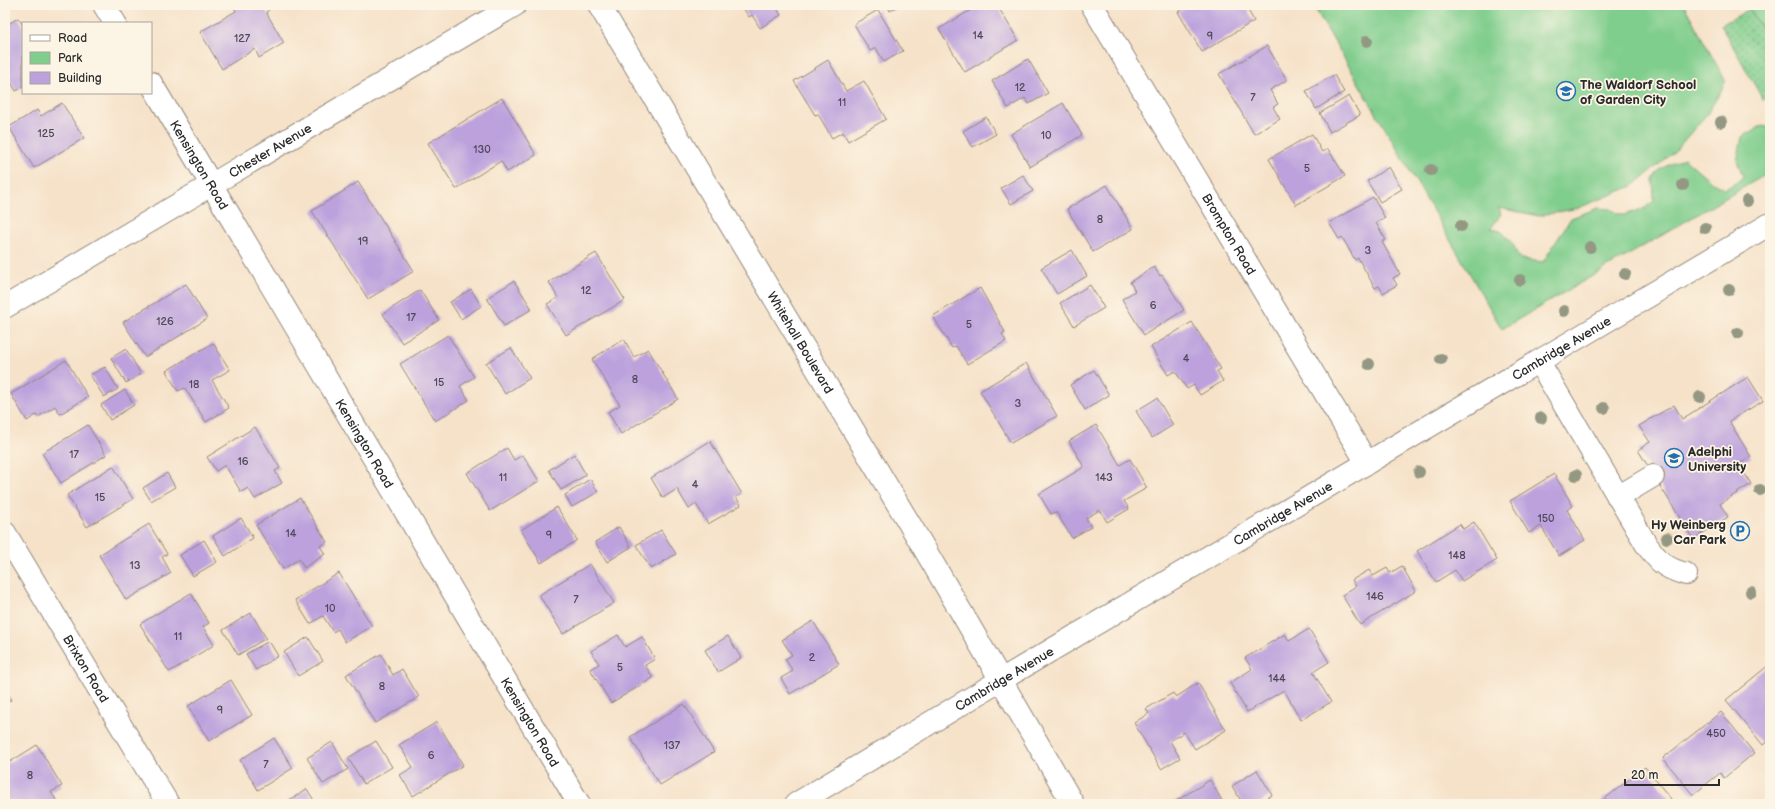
<svg xmlns="http://www.w3.org/2000/svg" width="1775" height="809" font-family="'Balsamiq Sans',sans-serif">
<style>
.green{fill:#80ce8d;stroke:#567c5c}
.garden{fill:url(#garden-dots);stroke:#567c5c}
.building{fill:#bca1dd}
.lines{fill:none;stroke-linecap:round;stroke-linejoin:round}
.minor-casing{stroke:#90867a;stroke-width:24}
.minor{stroke:#fff;stroke-width:22}
.tree{fill:#949882}
.labels{text-anchor:middle;stroke-width:3.5;stroke-linejoin:round;paint-order:stroke}
.number-label{font-size:11px;fill:#4f4858}
.poi-label{font-size:13px;font-weight:bold;fill:#2b2b2b;stroke:#fcf5e5;text-anchor:start}
.street-label{font-size:13px;fill:#2b2b2b;stroke:#fcf5e5}
</style>
<defs>
<pattern id="garden-dots" width="8" height="8" patternUnits="userSpaceOnUse"><rect width="8" height="8" fill="#80ce8d"/><path d="M2 2h.1M6 6h.1" fill="none" stroke="#69a773" stroke-width="1.8" stroke-linecap="round"/></pattern>
</defs>
<rect width="100%" height="100%" fill="#fcf5e5"/>
<filter id="ink" filterUnits="userSpaceOnUse"><feTurbulence type="fractalNoise" baseFrequency=".025" numOctaves="2"/><feDisplacementMap in="SourceGraphic" scale="8" xChannelSelector="R" yChannelSelector="G"/><feConvolveMatrix kernelMatrix="1 2 1 2 8 2 1 2 1" color-interpolation-filters="sRGB"/></filter>
<filter id="wash" filterUnits="userSpaceOnUse"><feTurbulence type="fractalNoise" baseFrequency=".012" numOctaves="4" result="noise"/><feDisplacementMap in="SourceGraphic" scale="16" xChannelSelector="R" yChannelSelector="G"/><feGaussianBlur stdDeviation="0.9" result="paint"/><feColorMatrix in="noise" values="0 0 0 0 0 0 0 0 0 0 0 0 0 0 0 0 0 1.4 0 .05"/><feComposite in="paint" operator="in"/></filter>
<g filter="url(#wash)">
<rect width="100%" height="100%" fill="#f6e2c9"/>
<g class="green">
<polygon points="1313,5 1684,5 1725,80 1721,91 1707,114 1673,153 1633,186 1578,208 1539,216 1499,208 1501,214 1491,228 1502,232 1513,244 1517,254 1522,259 1543,262 1571,218 1598,208 1611,209 1617,213 1625,215 1645,208 1654,201 1653,179 1660,169 1684,158 1712,182 1725,189 1736,183 1743,176 1737,161 1742,137 1763,125 1770,127 1770,172 1502,329"/>
<polygon points="1748,5 1770,5 1770,42 1750,9"/>
</g>
<polygon class="garden" points="1750,9 1770,44 1770,96 1763,100 1721,25"/>
<g id="blocks">
<g class="building">
<polygon points="233,5 268,5 270,9 266,12 284,43 259,58 255,49 222,69 200,32 236,11"/>
<polygon points="741,5 775,5 781,15 760,28 752,15 749,17"/>
<polygon points="887,5 900,5 890,11"/>
<polygon points="979,5 997,5 1018,40 965,72 939,29"/>
<polygon points="1191,5 1245,5 1254,21 1202,52 1178,12"/>
<polygon points="878,10 903,51 884,62 876,48 870,51 854,24"/>
<polygon points="18,18 23,25 23,87 16,91 5,72 5,26"/>
<polygon points="1267,46 1287,80 1270,90 1278,104 1273,107 1280,119 1254,134 1219,74"/>
<polygon points="1028,59 1048,93 1029,104 1025,98 1008,108 992,81"/>
<polygon points="828,60 846,91 864,81 886,119 848,141 843,132 832,138 818,114 815,115 794,81"/>
<polygon points="1334,75 1344,92 1316,109 1306,91"/>
<polygon points="1349,96 1360,115 1330,132 1320,113"/>
<polygon points="502,98 536,155 507,172 501,161 456,189 428,143"/>
<polygon points="62,103 84,138 34,168 9,127 37,110 41,116"/>
<polygon points="1063,103 1082,135 1030,167 1011,134"/>
<polygon points="986,117 996,134 973,147 963,131"/>
<polygon points="1312,134 1322,152 1328,149 1345,176 1296,205 1269,159"/>
<polygon points="1389,167 1402,189 1380,202 1367,181"/>
<polygon points="1023,175 1033,191 1011,204 1001,188"/>
<polygon points="358,182 414,271 368,299 312,211"/>
<polygon points="1107,185 1133,229 1093,252 1067,209"/>
<polygon points="1373,197 1385,218 1376,223 1386,240 1382,242 1400,274 1393,278 1397,285 1383,293 1379,286 1375,288 1358,258 1355,260 1342,237 1339,239 1329,223"/>
<polygon points="1072,250 1087,276 1057,294 1041,268"/>
<polygon points="596,253 625,300 566,335 547,304 558,298 549,282"/>
<polygon points="1154,267 1160,276 1162,275 1184,310 1144,335 1122,299 1135,291 1130,282"/>
<polygon points="514,281 532,309 504,326 487,298"/>
<polygon points="186,284 207,319 145,357 123,322"/>
<polygon points="1090,285 1104,308 1074,326 1060,303"/>
<polygon points="980,288 1005,332 1002,334 1006,341 967,364 956,346 952,348 933,316"/>
<polygon points="471,289 481,306 461,319 450,302"/>
<polygon points="420,290 439,320 402,343 383,314"/>
<polygon points="1192,322 1221,369 1217,371 1223,381 1200,395 1194,385 1187,389 1175,371 1168,375 1151,347"/>
<polygon points="448,335 474,377 460,386 469,400 435,421 400,364"/>
<polygon points="624,339 634,357 648,349 678,399 621,434 608,412 620,405 592,359"/>
<polygon points="213,343 230,370 212,380 229,408 206,422 185,388 178,391 166,371"/>
<polygon points="511,348 530,378 505,394 486,363"/>
<polygon points="126,349 141,374 126,383 111,358"/>
<polygon points="66,360 88,397 60,414 55,406 38,417 36,415 27,421 11,394"/>
<polygon points="1026,363 1057,416 1011,443 980,391"/>
<polygon points="105,367 118,389 104,397 90,375"/>
<polygon points="1094,370 1109,395 1085,410 1070,385"/>
<polygon points="1748,377 1763,401 1729,421 1751,457 1739,464 1751,484 1720,504 1728,517 1693,539 1638,450 1650,442 1639,426 1674,405 1682,419"/>
<polygon points="125,390 134,405 110,420 101,405"/>
<polygon points="1157,398 1173,425 1152,438 1136,411"/>
<polygon points="88,425 106,455 61,483 42,453"/>
<polygon points="1096,425 1120,465 1130,459 1147,488 1124,501 1129,509 1107,522 1100,510 1086,518 1091,527 1072,538 1056,512 1051,514 1039,494 1084,467 1069,441"/>
<polygon points="255,427 280,468 275,471 282,483 255,499 248,488 241,492 225,465 216,471 207,457"/>
<polygon points="710,441 742,494 736,497 741,505 708,524 696,504 689,509 677,489 663,498 651,478"/>
<polygon points="507,448 514,460 523,455 539,481 490,511 467,473"/>
<polygon points="574,454 586,475 561,490 549,470"/>
<polygon points="113,466 133,499 87,527 67,495"/>
<polygon points="167,473 175,487 151,501 143,488"/>
<polygon points="1554,474 1573,506 1567,510 1585,540 1559,556 1541,526 1529,533 1510,501"/>
<polygon points="590,479 598,492 572,507 565,495"/>
<polygon points="300,498 327,542 320,546 325,554 304,568 299,559 283,569 256,525"/>
<polygon points="557,507 577,540 541,563 521,530"/>
<polygon points="241,518 253,538 225,556 213,536"/>
<polygon points="1474,522 1497,560 1462,581 1455,570 1436,582 1417,551 1460,524 1463,529"/>
<polygon points="149,524 167,554 162,557 171,573 126,600 99,555"/>
<polygon points="619,527 631,547 607,562 595,542"/>
<polygon points="661,530 676,554 651,569 636,545"/>
<polygon points="204,540 217,562 193,576 180,555"/>
<polygon points="590,564 614,603 563,634 539,595"/>
<polygon points="1402,566 1416,591 1360,625 1342,595 1356,586 1352,580 1369,570 1373,576 1387,568 1390,573"/>
<polygon points="339,573 372,626 345,642 338,629 333,632 323,616 310,624 295,600"/>
<polygon points="191,593 209,623 203,627 214,645 169,672 140,624"/>
<polygon points="251,613 266,638 238,655 223,630"/>
<polygon points="813,621 839,664 790,694 781,678 793,671 785,659 792,655 782,640"/>
<polygon points="1309,629 1329,662 1313,672 1331,702 1301,720 1284,690 1247,712 1230,683 1252,669 1245,658 1285,634 1289,641"/>
<polygon points="618,635 625,647 642,637 655,659 645,665 653,678 611,703 590,669 599,664 591,651"/>
<polygon points="728,636 741,658 718,672 705,650"/>
<polygon points="308,637 323,661 298,676 284,652"/>
<polygon points="269,641 278,656 256,670 246,654"/>
<polygon points="381,654 393,675 402,669 419,697 375,723 346,675"/>
<polygon points="1770,664 1770,739 1763,745 1726,700"/>
<polygon points="231,680 252,715 209,741 188,706"/>
<polygon points="1198,683 1226,730 1195,749 1184,732 1170,741 1180,758 1161,769 1134,723 1149,713 1146,709 1173,693 1176,697"/>
<polygon points="5,690 11,700 5,703"/>
<polygon points="684,704 714,752 660,785 630,737"/>
<polygon points="1721,712 1754,753 1724,778 1720,773 1693,795 1663,758"/>
<polygon points="437,722 463,765 413,796 400,775 413,767 399,745"/>
<polygon points="274,738 293,768 258,790 240,760"/>
<polygon points="376,741 392,767 364,784 348,758"/>
<polygon points="332,742 348,769 323,784 307,758"/>
<polygon points="37,745 62,786 51,792 59,804 10,804 5,795 5,765"/>
<polygon points="1645,767 1675,804 1598,804"/>
<polygon points="1257,770 1272,795 1258,804 1243,804 1232,786"/>
<polygon points="1210,780 1224,804 1171,804"/>
<polygon points="307,789 316,804 283,804"/>
</g>
</g>
</g>
<g filter="url(#ink)">
<use href="#blocks" fill-opacity="0" stroke="#90867a" stroke-width="1"/>
<g class="lines">
<defs>
<g id="minor">
<polyline points="104,5 115,23"/>
<path id="s1" d="M599 5 921 543 1073 804"/>
<path id="s2" d="M1092 5 1367 463"/>
<path id="s3" d="M151 83 579 804"/>
<path id="s4" d="M5 307 515 5"/>
<path d="M1539 362 1646 544C1659 562 1664 568 1686 574"/>
<polyline points="1618,497 1653,476"/>
<path id="s5" d="M5 533 168 804"/>
<path id="s6" d="M796 804 1001 680 1770 224"/>
</g>
</defs>
<use href="#minor" class="minor-casing"/>
<use href="#minor" class="minor"/>
</g>
<g class="tree">
<circle cx="1367" cy="41" r="6"/>
<circle cx="1721" cy="122" r="6"/>
<circle cx="1431" cy="170" r="6"/>
<circle cx="1683" cy="185" r="6"/>
<circle cx="1747" cy="201" r="6"/>
<circle cx="1461" cy="226" r="6"/>
<circle cx="1705" cy="228" r="6"/>
<circle cx="1590" cy="247" r="6"/>
<circle cx="1625" cy="274" r="6"/>
<circle cx="1520" cy="280" r="6"/>
<circle cx="1729" cy="290" r="6"/>
<circle cx="1564" cy="311" r="6"/>
<circle cx="1738" cy="333" r="6"/>
<circle cx="1441" cy="359" r="6"/>
<circle cx="1369" cy="364" r="6"/>
<circle cx="1700" cy="397" r="6"/>
<circle cx="1604" cy="408" r="6"/>
<circle cx="1541" cy="418" r="6"/>
<circle cx="1419" cy="472" r="6"/>
<circle cx="1576" cy="475" r="6"/>
<circle cx="1760" cy="490" r="6"/>
<circle cx="1667" cy="538" r="6"/>
<circle cx="1751" cy="592" r="6"/>
</g>
</g>
<defs>
<symbol id="school-ring" viewBox="-11 -11 22 22"><circle r="9.5" fill="#fcf5e5" stroke="#1f6fb2" stroke-width="1.5"/><path d="M0-5L7-2L0 1L-7-2ZM-4 1L0 2.5L4 1V4Q0 6-4 4Z" fill="#1f6fb2"/></symbol>
<symbol id="university-ring" viewBox="-11 -11 22 22"><circle r="9.5" fill="#fcf5e5" stroke="#1f6fb2" stroke-width="1.5"/><path d="M0-5L7-2L0 1L-7-2ZM-4 1L0 2.5L4 1V4Q0 6-4 4Z" fill="#1f6fb2"/></symbol>
<symbol id="parking-ring" viewBox="-11 -11 22 22"><circle r="9.5" fill="#fcf5e5" stroke="#1f6fb2" stroke-width="1.5"/><path d="M-3.5-5.5H1a3.5 3.5 0 0 1 0 7H-1V5.5H-3.5ZM-1-3.4V-.6H.8a1.4 1.4 0 0 0 0-2.8Z" fill="#1f6fb2"/></symbol>
</defs>
<g fill-rule="evenodd">
<use href="#school-ring" x="1555" y="80" width="22" height="22"/>
<use href="#university-ring" x="1663" y="447" width="22" height="22"/>
<use href="#parking-ring" x="1729" y="520" width="22" height="22"/>
</g>
<g class="labels">
<g class="number-label">
<text x="978" y="39">14</text>
<text x="1210" y="40">9</text>
<text x="242" y="42">127</text>
<text x="1020" y="91">12</text>
<text x="1253" y="101">7</text>
<text x="842" y="106">11</text>
<text x="46" y="137">125</text>
<text x="1046" y="139">10</text>
<text x="482" y="153">130</text>
<text x="1307" y="172">5</text>
<text x="1100" y="223">8</text>
<text x="363" y="245">19</text>
<text x="1368" y="254">3</text>
<text x="586" y="294">12</text>
<text x="1153" y="309">6</text>
<text x="411" y="321">17</text>
<text x="165" y="325">126</text>
<text x="969" y="328">5</text>
<text x="1186" y="362">4</text>
<text x="635" y="383">8</text>
<text x="439" y="386">15</text>
<text x="194" y="388">18</text>
<text x="1018" y="407">3</text>
<text x="74" y="458">17</text>
<text x="243" y="465">16</text>
<text x="503" y="481">11</text>
<text x="1104" y="481">143</text>
<text x="695" y="488">4</text>
<text x="100" y="501">15</text>
<text x="1546" y="522">150</text>
<text x="291" y="537">14</text>
<text x="549" y="539">9</text>
<text x="1457" y="559">148</text>
<text x="135" y="569">13</text>
<text x="1375" y="600">146</text>
<text x="576" y="603">7</text>
<text x="330" y="612">10</text>
<text x="178" y="640">11</text>
<text x="812" y="661">2</text>
<text x="620" y="671">5</text>
<text x="1277" y="682">144</text>
<text x="382" y="690">8</text>
<text x="220" y="714">9</text>
<text x="1716" y="737">450</text>
<text x="672" y="749">137</text>
<text x="431" y="759">6</text>
<text x="266" y="768">7</text>
<text x="30" y="779">8</text>
</g>
<g class="poi-label">
<text x="1580" y="89">The Waldorf School<tspan x="1580" dy="15">of Garden City</tspan></text>
<text x="1688" y="456">Adelphi<tspan x="1688" dy="15">University</tspan></text>
<text x="1726" y="529" text-anchor="end">Hy Weinberg<tspan x="1726" dy="15">Car Park</tspan></text>
</g>
<g class="street-label">
<text dy="5" stroke="none"><textPath href="#s4" startOffset="308">Chester Avenue</textPath></text>
<text dy="5" stroke="none"><textPath href="#s3" startOffset="95">Kensington Road</textPath></text>
<text dy="5" stroke="none"><textPath href="#s2" startOffset="267">Brompton Road</textPath></text>
<text dy="5" stroke="none"><textPath href="#s1" startOffset="393">Whitehall Boulevard</textPath></text>
<text dy="5" stroke="none"><textPath href="#s6" startOffset="891">Cambridge Avenue</textPath></text>
<text dy="5" stroke="none"><textPath href="#s3" startOffset="419">Kensington Road</textPath></text>
<text dy="5" stroke="none"><textPath href="#s6" startOffset="567">Cambridge Avenue</textPath></text>
<text dy="5" stroke="none"><textPath href="#s5" startOffset="158">Brixton Road</textPath></text>
<text dy="5" stroke="none"><textPath href="#s6" startOffset="243">Cambridge Avenue</textPath></text>
<text dy="5" stroke="none"><textPath href="#s3" startOffset="743">Kensington Road</textPath></text>
</g>
</g>
<rect width="1775" height="809" fill="none" stroke="#fcf5e5" stroke-width="20"/>
<rect x="22" y="22" width="130" height="72" fill="#fcf5e5" stroke="#a8a49b"/>
<rect x="30" y="35" width="20" height="6" fill="#ffffff" stroke="#a8a49b"/>
<text x="58" y="42" font-size="12" fill="#2b2b2b">Road</text>
<rect x="30" y="52" width="20" height="12" fill="#80ce8d" stroke="#a8a49b"/>
<text x="58" y="62" font-size="12" fill="#2b2b2b">Park</text>
<rect x="30" y="72" width="20" height="12" fill="#bca1dd" stroke="#a8a49b"/>
<text x="58" y="82" font-size="12" fill="#2b2b2b">Building</text>
<path d="M1625 779v6h94v-6" fill="none" stroke="#2b2b2b" stroke-width="2"/>
<text x="1631" y="779" font-size="12" fill="#2b2b2b" stroke="#fcf5e5" stroke-width="3" paint-order="stroke">20 m</text>
</svg>
